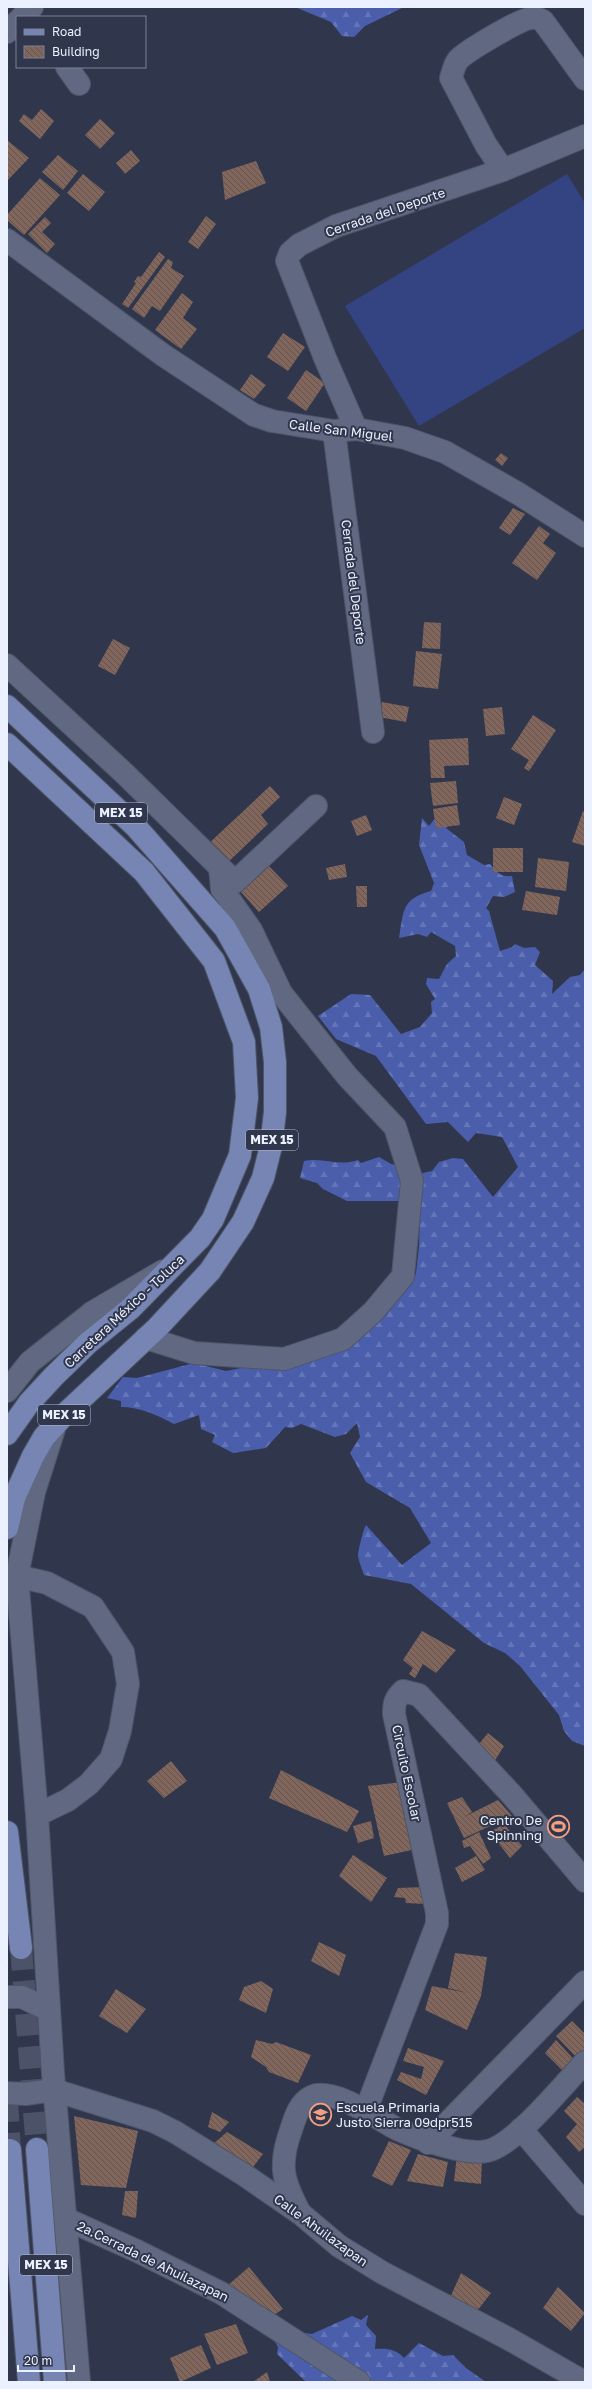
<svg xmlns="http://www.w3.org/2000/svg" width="592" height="2389" font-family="'Golos Text',sans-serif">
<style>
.grass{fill:#344482}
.forest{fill:url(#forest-firs)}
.building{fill:url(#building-back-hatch)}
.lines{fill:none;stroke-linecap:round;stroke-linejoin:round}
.major-tunnel{stroke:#4c5368;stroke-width:22;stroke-dasharray:22 11;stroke-linecap:butt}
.minor-casing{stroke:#4f5567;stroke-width:24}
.major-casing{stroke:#4f5567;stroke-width:24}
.minor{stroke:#616982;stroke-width:22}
.major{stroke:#7685b3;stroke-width:22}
.labels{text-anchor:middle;stroke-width:4;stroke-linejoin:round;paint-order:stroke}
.shield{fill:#30374d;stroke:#b3b9ca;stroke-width:1}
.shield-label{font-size:12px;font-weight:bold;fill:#ebf1ff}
.street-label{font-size:13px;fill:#ebf1ff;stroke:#30374d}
.poi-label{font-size:13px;fill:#ebf1ff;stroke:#30374d;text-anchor:end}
</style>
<defs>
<pattern id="forest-firs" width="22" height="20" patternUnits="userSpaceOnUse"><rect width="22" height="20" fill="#4a5eac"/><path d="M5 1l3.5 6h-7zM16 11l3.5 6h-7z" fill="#6476b8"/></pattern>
<pattern id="building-back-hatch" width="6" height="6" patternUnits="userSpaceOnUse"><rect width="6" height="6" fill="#82665b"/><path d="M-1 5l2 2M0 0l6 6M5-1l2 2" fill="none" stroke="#5e5452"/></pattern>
</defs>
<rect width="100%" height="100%" fill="#30374d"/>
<polygon class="grass" points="567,174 585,203 585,328 419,426 345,306"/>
<g class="forest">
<polygon points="295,7 404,7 365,26 354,37 342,36 331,22"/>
<path d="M436 817 449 825 446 828 464 842 467 855 484 865 490 864C497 873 501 877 512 876L515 892 504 897 493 896 486 908 489 911 500 951 512 947 515 944 524 948 535 947 540 952 535 965 553 981 552 994 570 977 580 975 585 969V1746L572 1741 564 1731 559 1715 520 1666 505 1653 484 1643 411 1584 364 1575C362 1569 359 1562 358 1556 358 1552 363 1530 366 1525L402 1565 431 1543 410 1508 366 1482 350 1453 360 1437 357 1423 346 1434 335 1437 301 1424 292 1428 285 1427 266 1448 233 1453 212 1442 215 1435 201 1429 199 1415 174 1424C157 1415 140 1407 121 1407V1401L107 1398 123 1377 137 1378 194 1363 226 1371 271 1362 333 1330 377 1315 412 1284 416 1273 419 1247 420 1212 401 1201H347L323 1189 317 1183 300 1178 304 1161C325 1157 337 1167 358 1160L361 1163 379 1157 391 1164 412 1168 408 1176 432 1171 439 1162 453 1158 463 1159 493 1197 518 1167 502 1137 476 1133 468 1142 448 1122 426 1124 376 1056 336 1039 318 1016 351 994 370 995 401 1034 420 1027 432 1013 431 1002 435 999 426 984 427 978 439 979 447 964 456 956 455 946 431 932 427 937 418 934 399 938C404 911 401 899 431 891L434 883 419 845 422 818 429 826Z"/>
<path d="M368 2315 366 2325 376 2336 375 2349C387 2348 396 2349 404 2358L419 2343 443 2356 453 2355 466 2368 486 2382H306L277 2354 278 2347 270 2333 296 2336 305 2333 312 2334 352 2316 361 2320Z"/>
</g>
<g class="building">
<polygon points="41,109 54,121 40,139 19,121 24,114 32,120"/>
<polygon points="100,119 115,133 100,149 85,135"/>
<polygon points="7,140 29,158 7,181"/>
<polygon points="131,150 140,161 125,174 116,163"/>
<polygon points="58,155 78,171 63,190 42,172"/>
<polygon points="256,161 266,183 225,200 222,172"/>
<polygon points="83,174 105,192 89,211 67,193"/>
<polygon points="40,178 60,195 24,235 7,220 7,215"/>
<polygon points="206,216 216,224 198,249 188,242"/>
<polygon points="45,217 51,223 42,232 55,244 47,253 28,234"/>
<polygon points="159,252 165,257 128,308 122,304 136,283 134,282 138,276 141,277"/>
<polygon points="168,259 173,262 171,268 184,276 160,311 152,306 144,318 132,309"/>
<polygon points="182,293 193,302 183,318 197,329 181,349 155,330"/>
<polygon points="283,333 305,347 288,371 267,357"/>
<polygon points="306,370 325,383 306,411 287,398"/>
<polygon points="251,374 266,385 254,399 240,390"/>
<polygon points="501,453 508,458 502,466 495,460"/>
<polygon points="513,508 525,514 510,535 499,528"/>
<polygon points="539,526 550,534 543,543 556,553 537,580 512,563"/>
<polygon points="424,622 441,623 440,649 422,648"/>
<polygon points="113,639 130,648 115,675 98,666"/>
<polygon points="416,651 442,654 438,689 413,686"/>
<polygon points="382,702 409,707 406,722 379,717"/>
<polygon points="502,707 505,734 486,736 483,709"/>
<polygon points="533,715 556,730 529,771 524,768 529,760 511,749"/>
<polygon points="468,738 469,765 444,766 445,778 431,778 429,740"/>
<polygon points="456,781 458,803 433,806 430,783"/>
<polygon points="270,786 280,797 261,815 268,824 224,866 206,846"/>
<polygon points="504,797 522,804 514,825 496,818"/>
<polygon points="457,805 460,825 436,828 433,809"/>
<polygon points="583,811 585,812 585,846 572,842"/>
<polygon points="366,815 372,830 357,836 351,821"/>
<rect x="493" y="848" width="30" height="24"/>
<polygon points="538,858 569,862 566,891 535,887"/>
<polygon points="345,864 347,877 329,880 326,868"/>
<polygon points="269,866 288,886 259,912 241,892"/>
<polygon points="356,886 367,886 367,907 357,907"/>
<polygon points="526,891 560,897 557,915 522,910"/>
<polygon points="422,1631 456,1650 436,1673 423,1664 415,1678 409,1674 413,1668 403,1660"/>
<polygon points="488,1733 504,1746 494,1762 479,1744"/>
<polygon points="171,1761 187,1781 164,1798 147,1781"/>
<polygon points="281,1770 359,1811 347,1832 269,1798"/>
<polygon points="402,1782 416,1849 384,1856 368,1786"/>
<polygon points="462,1797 472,1812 464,1817 498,1800 512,1816 464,1838 447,1803"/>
<polygon points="371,1821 374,1838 358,1843 353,1826"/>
<polygon points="504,1824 522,1846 510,1858 490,1832"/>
<polygon points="479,1832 491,1858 483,1864 470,1846 464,1848 462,1841"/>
<polygon points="353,1855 387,1878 371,1902 339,1876"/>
<polygon points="476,1856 485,1870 462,1882 455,1868"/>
<polygon points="424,1887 425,1904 406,1903 405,1898 394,1897 398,1888"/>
<polygon points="319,1942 346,1955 339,1976 311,1961"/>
<polygon points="455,1953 487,1957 481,1996 467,2030 425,2010 432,1986 468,1993 448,1988"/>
<polygon points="261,1981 273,1989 266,2013 239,2000 244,1987"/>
<polygon points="116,1989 146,2009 127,2033 99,2016"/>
<polygon points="572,2021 585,2034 585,2057 580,2061 556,2036"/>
<polygon points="256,2040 272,2044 276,2042 311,2055 298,2083 269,2072 266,2067 251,2057"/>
<polygon points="556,2040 581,2067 568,2076 545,2053"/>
<polygon points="408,2048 444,2061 426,2095 397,2080 401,2072 421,2079 424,2067 403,2061"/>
<polygon points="577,2097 585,2104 585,2147 579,2152 566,2137 577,2124 564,2111"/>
<polygon points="212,2112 229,2122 220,2132 208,2127"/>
<polygon points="74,2116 138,2131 126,2188 81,2185"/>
<polygon points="227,2132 263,2154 250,2171 212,2145"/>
<polygon points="389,2141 411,2150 392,2186 372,2176"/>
<polygon points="418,2154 448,2162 443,2187 407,2181"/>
<polygon points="457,2156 482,2160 481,2184 454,2181"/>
<polygon points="125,2191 138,2191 136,2218 122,2215"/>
<polygon points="249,2267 283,2309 260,2324 227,2286"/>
<polygon points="461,2273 491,2293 477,2311 450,2298"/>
<polygon points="558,2287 585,2313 571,2331 543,2308"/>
<polygon points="236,2324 248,2353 217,2365 204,2334"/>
<polygon points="201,2345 211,2368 180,2382 170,2358"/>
<polygon points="267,2372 270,2382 253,2382"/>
</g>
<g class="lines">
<g class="major-tunnel">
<polyline points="21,1948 37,2149"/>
<polyline points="7,2100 10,2150"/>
</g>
<defs>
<g id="minor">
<polyline points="22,17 32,7"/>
<polyline points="7,32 17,22"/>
<polyline points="67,67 79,84"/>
<polyline points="503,170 585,136"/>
<polyline points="7,240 163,355 254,415 272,421 334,431 356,429 405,438 445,452 519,494 585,536"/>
<path d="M356 429 325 358 287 261 290 253 299 245 336 226 503 170 486 145 451 78C453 72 454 65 458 60 466 51 519 20 531 18 536 17 539 19 543 21L585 79"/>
<polyline points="334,431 373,732"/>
<polyline points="7,665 125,774 235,882 316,806"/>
<polyline points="146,1338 194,1353 284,1359 343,1339 373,1312 403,1276 412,1181 395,1127 347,1076 281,993 251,930 222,889 220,867"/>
<polyline points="7,1391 30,1362 93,1312 163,1271"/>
<polyline points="54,1429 34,1492 17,1576 37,1815 53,2073 79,2382"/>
<polyline points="17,1576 47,1583 93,1607 123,1652 128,1684 120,1731 111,1759 89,1784 68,1800 37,1815"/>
<polyline points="7,1997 22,1997 49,2010"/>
<polyline points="7,2093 25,2094 54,2090 153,2121 175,2132 243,2174 301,2214 339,2246 383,2273 509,2339 584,2382"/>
<path d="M366 2110 437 1924V1913L394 1714C394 1703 395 1699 403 1691L419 1695 512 1795 585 1881"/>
<polyline points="521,2129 585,2204"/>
<polyline points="428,2143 585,1982"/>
<path d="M300 2213C283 2181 278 2166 291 2130 295 2118 299 2103 311 2097 332 2086 378 2119 397 2129 417 2138 465 2156 487 2151 514 2146 564 2084 585 2062"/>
<polyline points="66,2219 137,2251 221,2293 359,2382"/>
</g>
<g id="major">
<polyline points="7,706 136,827 225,928 259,989 271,1027 275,1062 275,1112 271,1146 263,1178 243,1222 210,1271 157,1328 65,1414 44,1437 33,1456 14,1498 7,1528"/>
<polyline points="7,744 144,872 214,961 244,1042 247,1098 240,1155 213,1219 200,1238 130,1309 88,1343 54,1376 29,1403 7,1434"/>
<polyline points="7,1832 21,1948"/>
<polyline points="37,2149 55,2382"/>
<polyline points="10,2150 29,2382"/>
</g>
</defs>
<use href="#minor" class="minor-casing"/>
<use href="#major" class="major-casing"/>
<use href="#minor" class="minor"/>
<use href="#major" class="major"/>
</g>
<defs>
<symbol id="stadium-ring" viewBox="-11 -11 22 22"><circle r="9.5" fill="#30374d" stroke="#f2a081" stroke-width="1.5"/><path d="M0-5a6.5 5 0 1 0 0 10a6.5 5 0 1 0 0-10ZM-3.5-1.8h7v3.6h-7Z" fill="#f2a081"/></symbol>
<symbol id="school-ring" viewBox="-11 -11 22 22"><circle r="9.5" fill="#30374d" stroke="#f2a081" stroke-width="1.5"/><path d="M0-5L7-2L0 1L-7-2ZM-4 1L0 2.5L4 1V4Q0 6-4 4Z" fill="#f2a081"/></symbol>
</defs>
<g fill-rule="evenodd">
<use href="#stadium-ring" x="546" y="1814" width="25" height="25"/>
<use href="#school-ring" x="308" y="2102" width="25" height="25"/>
</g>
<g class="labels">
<g class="shield">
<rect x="95" y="803" width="52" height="20" rx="3"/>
<rect x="246" y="1130" width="52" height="20" rx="3"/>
<rect x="38" y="1405" width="52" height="20" rx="3"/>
<rect x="20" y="2255" width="52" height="20" rx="3"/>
</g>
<g class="shield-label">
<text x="121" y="817">MEX 15</text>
<text x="272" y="1144">MEX 15</text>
<text x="64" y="1419">MEX 15</text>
<text x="46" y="2269">MEX 15</text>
</g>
<g class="street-label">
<text transform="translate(385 212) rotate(-19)" y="5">Cerrada del Deporte</text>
<text transform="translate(341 430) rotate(7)" y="5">Calle San Miguel</text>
<text transform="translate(354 582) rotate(83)" y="5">Cerrada del Deporte</text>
<text transform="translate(124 1311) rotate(-43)" y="5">Carretera México - Toluca</text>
<text transform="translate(407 1773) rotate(78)" y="5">Circuito Escolar</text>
<text transform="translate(321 2230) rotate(36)" y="5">Calle Ahuilazapan</text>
<text transform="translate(153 2261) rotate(26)" y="5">2a.Cerrada de Ahuilazapan</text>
</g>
<g class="poi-label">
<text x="542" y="1825">Centro De<tspan x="542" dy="15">Spinning</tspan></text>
<text x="336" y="2112" text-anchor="start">Escuela Primaria<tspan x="336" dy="15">Justo Sierra 09dpr515</tspan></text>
</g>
</g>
<rect width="592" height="2389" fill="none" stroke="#ebf1ff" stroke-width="16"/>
<rect x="16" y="16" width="130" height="52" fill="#30374d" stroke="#7b8194"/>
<rect x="24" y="29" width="20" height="6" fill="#7685b3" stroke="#7b8194"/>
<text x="52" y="36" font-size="12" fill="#ebf1ff">Road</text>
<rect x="24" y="46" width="20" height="12" fill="url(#building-back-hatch)" stroke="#7b8194"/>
<text x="52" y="56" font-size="12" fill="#ebf1ff">Building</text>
<path d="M18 2365v6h56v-6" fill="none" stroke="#ebf1ff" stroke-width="2"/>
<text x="24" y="2365" font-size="12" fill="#ebf1ff" stroke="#30374d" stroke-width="3" paint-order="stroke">20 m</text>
</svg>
